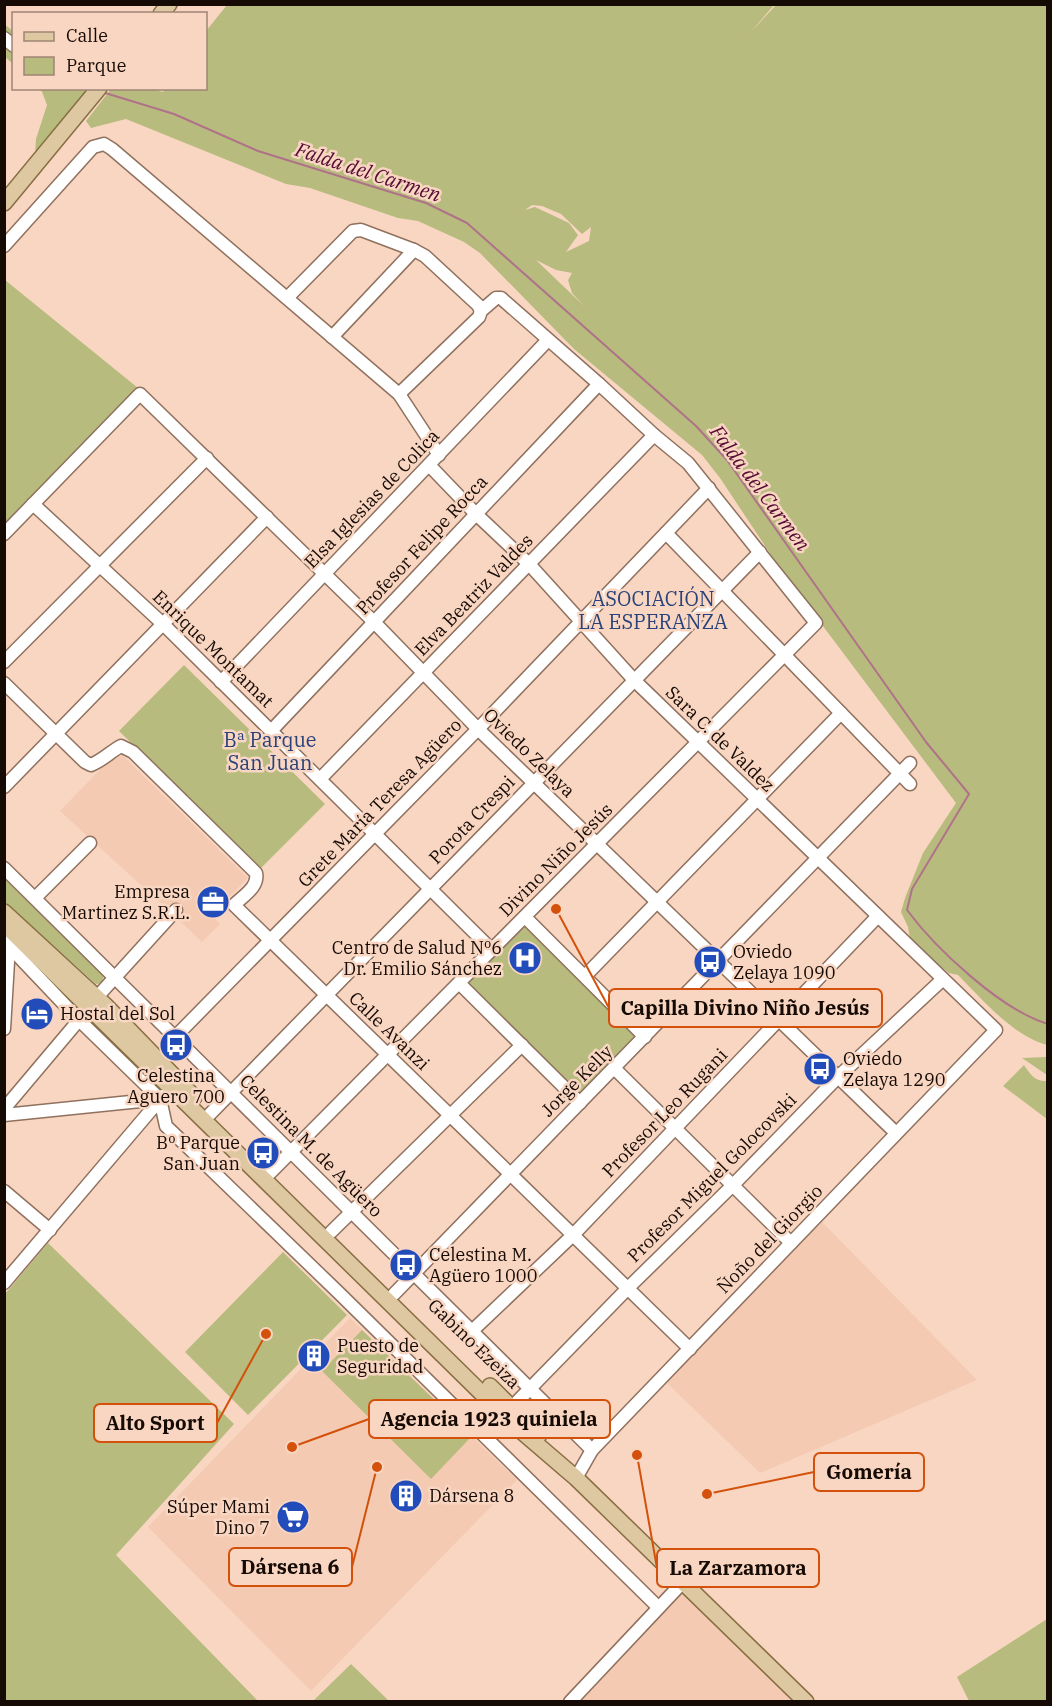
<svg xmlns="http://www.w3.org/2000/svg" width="1052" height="1706" font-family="'IBM Plex Serif',serif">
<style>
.built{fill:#f4cab2}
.green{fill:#b7bb7e;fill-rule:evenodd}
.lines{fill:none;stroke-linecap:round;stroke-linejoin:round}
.stream{stroke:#b07289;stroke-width:2}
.minor-casing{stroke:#8f715e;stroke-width:15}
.major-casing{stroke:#886e42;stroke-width:18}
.minor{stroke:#fff;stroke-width:12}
.major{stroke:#ddc8a2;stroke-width:15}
.labels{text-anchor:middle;stroke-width:5;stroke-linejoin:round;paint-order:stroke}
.street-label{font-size:18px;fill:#150a04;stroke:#f9d6c2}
.poi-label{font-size:18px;fill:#150a04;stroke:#f9d6c2;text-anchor:start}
.water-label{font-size:20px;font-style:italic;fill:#550b33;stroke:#f9d6c2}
.neighbourhood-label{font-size:20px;fill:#29427a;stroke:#f9d6c2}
.leader{fill:none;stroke:#d3510b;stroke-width:2}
.callout-dot{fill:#d3510b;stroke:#f9d6c2;stroke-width:2}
.callout{fill:#f9d6c2;stroke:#d3510b;stroke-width:2}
.callout-label{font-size:20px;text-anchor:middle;font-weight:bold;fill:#150a04}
</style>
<rect width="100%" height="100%" fill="#f9d6c2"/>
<g class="built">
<polygon points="118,751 248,878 211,915 220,924 202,942 176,917 179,913 170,904 166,908 60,811"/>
<polygon points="822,1222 977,1380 760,1473 665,1381"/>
<polygon points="350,1318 517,1480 311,1691 148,1527"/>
<polygon points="683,1582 805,1702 572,1702"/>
</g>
<g class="green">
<path d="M227 5H774L750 33 776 5H1047V1045C1013 1036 982 999 958 975L949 973 911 944 908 927 901 912 905 898 923 853 956 803 783 573 720 478 702 455 574 349 480 253 464 242 418 221 398 218 310 188 286 184 126 119 91 128 86 121 111 89H153L163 92 165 89 206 88V31ZM532 205 542 206 561 214 582 234 591 227 589 241 566 252 578 235 569 223 535 207 525 210ZM536 260 556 270 572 273 568 280 572 293 584 306Z"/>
<polygon points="4,24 13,31 13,64 5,57"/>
<polygon points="41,89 88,89 35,155 36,139 47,105"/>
<polygon points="5,280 138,388 5,527"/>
<polygon points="184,665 325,804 260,869 119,731"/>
<polygon points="4,878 104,975 102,983 96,984 5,902"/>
<polygon points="525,925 638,1037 582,1093 577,1092 468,986 468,979 521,926"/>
<polygon points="1047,1057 1047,1075 1022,1058"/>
<path d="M1024 1065C1030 1074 1035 1082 1047 1081V1119L1003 1086Z"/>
<polygon points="48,1243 234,1424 116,1555 258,1701 5,1701 5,1294"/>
<polygon points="283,1252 347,1315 248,1415 185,1352"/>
<polygon points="362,1330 472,1436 431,1479 322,1371"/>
<polygon points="1047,1619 1047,1701 970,1702 968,1699 957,1677"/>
<polygon points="351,1664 389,1701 313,1701"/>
</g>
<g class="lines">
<path class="stream" d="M102 92 174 114 258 151 426 203 467 223 696 426 727 460 926 742 969 794 912 889 907 910C936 949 1001 1010 1048 1024"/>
<defs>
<g id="minor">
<polyline points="4,38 14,46"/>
<polyline points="4,246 93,147 104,144 112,149 399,394 439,455"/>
<polyline points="287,298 353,231 361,230 414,250"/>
<polyline points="332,337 414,250 425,256 478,305 481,311"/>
<polyline points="429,465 476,514 529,564 634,680 996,1030 592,1450 576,1478"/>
<polyline points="33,504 163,624 492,950"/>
<polyline points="666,533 910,784"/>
<polyline points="4,534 140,394 374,622 478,729 896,1133"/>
<polyline points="4,662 207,458"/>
<polyline points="221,682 548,340"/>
<path d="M4 683 85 762 91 765C103 760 110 752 121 746L133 752 256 873C259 887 243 896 234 905L690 1349"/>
<polyline points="271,731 599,384"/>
<polyline points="320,779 654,435"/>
<polyline points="4,787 267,517"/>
<polyline points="4,868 592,1450"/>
<polyline points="35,898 90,843"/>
<polyline points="525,917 645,1037"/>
<polyline points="4,941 79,1020 160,1099 166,1126 340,1294 658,1607"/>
<polyline points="585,976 841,713"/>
<polyline points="459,983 580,1103"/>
<polyline points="4,1029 9,945"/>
<polyline points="175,1037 478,729 709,488"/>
<polyline points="614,1068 791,1243"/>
<polyline points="4,1109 79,1020 88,1007 176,910"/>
<polyline points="210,1114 760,552"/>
<polyline points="4,1115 160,1099"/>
<polyline points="270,1173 816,623 688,463 654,435 599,384 501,298 496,298 481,311 479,317 399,394"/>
<polyline points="4,1191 50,1230"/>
<polyline points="331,1232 522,1045"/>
<polyline points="4,1283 163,1096"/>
<polyline points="394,1294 910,763"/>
<polyline points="472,1331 573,1235 878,916"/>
<polyline points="512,1407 628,1288 733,1185 838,1077 943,979"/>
<polyline points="570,1702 683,1582"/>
</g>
<g id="major">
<polyline points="161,14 169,4"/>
<polyline points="4,203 99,88"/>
<polyline points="4,912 105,1005 194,1097"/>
<polyline points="4,924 512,1423 576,1478 806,1702"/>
<polyline points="490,1386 539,1435"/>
</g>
</defs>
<use href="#minor" class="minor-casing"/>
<use href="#major" class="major-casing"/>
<use href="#minor" class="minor"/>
<use href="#major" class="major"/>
</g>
<defs>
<symbol id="office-disc" viewBox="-11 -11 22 22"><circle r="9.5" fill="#214cba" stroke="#f9d6c2"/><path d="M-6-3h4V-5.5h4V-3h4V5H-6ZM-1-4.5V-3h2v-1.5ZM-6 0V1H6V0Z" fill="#fff"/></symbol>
<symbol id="hospital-disc" viewBox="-11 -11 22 22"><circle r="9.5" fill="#214cba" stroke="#f9d6c2"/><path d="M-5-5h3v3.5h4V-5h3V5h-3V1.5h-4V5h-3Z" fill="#fff"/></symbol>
<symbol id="bus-disc" viewBox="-11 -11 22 22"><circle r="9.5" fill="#214cba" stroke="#f9d6c2"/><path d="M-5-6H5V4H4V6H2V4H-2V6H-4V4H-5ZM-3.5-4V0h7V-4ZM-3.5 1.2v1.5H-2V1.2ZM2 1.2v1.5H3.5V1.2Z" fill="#fff"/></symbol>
<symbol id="hotel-disc" viewBox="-11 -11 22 22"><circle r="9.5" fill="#214cba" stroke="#f9d6c2"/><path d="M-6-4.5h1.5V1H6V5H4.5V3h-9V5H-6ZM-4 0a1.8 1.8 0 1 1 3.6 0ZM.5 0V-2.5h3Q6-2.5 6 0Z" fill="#fff"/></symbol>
<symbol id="building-disc" viewBox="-11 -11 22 22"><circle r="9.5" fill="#214cba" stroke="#f9d6c2"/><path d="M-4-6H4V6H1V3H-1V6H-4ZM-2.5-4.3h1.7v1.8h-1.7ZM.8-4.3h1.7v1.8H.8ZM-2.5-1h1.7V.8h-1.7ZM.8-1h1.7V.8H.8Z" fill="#fff"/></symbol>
<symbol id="supermarket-disc" viewBox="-11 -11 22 22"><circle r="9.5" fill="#214cba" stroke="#f9d6c2"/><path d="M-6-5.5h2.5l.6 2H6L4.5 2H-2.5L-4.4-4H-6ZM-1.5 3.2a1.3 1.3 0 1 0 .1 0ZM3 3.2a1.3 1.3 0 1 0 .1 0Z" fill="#fff"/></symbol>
</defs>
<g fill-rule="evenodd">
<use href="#office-disc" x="194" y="883" width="38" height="38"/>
<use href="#hospital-disc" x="506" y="939" width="38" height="38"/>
<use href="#bus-disc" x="691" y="943" width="38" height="38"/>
<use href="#hotel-disc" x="18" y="995" width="38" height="38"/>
<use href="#bus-disc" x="157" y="1026" width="38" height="38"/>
<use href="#bus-disc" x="801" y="1050" width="38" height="38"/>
<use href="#bus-disc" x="244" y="1134" width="38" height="38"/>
<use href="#bus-disc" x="387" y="1246" width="38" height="38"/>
<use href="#building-disc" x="295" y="1337" width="38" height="38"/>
<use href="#building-disc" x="387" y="1477" width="38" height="38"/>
<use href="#supermarket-disc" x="274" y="1498" width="38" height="38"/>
</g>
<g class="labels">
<g class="street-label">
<text transform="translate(372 499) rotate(-46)" y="6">Elsa Iglesias de Colica</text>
<text transform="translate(422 545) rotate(-47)" y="6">Profesor Felipe Rocca</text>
<text transform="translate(474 595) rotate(-46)" y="6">Elva Beatriz Valdes</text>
<text transform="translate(213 649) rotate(44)" y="6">Enrique Montamat</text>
<text transform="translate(720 739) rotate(44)" y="6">Sara C. de Valdez</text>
<text transform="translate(529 753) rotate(44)" y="6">Oviedo Zelaya</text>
<text transform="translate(380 803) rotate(-46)" y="6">Grete María Teresa Agüero</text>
<text transform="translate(472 820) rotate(-46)" y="6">Porota Crespi</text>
<text transform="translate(556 860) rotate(-45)" y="6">Divino Niño Jesús</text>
<text transform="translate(389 1031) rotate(44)" y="6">Calle Avanzi</text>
<text transform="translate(577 1081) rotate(-45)" y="6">Jorge Kelly</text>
<text transform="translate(665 1113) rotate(-46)" y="6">Profesor Leo Rugani</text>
<text transform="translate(311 1146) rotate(45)" y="6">Celestina M. de Agüero</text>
<text transform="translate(712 1178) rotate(-45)" y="6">Profesor Miguel Golocovski</text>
<text transform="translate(770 1239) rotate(-46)" y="6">Ñoño del Giorgio</text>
<text transform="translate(474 1344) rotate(44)" y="6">Gabino Ezeiza</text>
</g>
<g class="poi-label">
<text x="190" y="898" text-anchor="end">Empresa<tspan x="190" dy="21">Martinez S.R.L.</tspan></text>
<text x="502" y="954" text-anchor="end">Centro de Salud Nº6<tspan x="502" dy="21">Dr. Emilio Sánchez</tspan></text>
<text x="733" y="958">Oviedo<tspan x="733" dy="21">Zelaya 1090</tspan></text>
<text x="60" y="1020">Hostal del Sol</text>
<text x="843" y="1065">Oviedo<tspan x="843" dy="21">Zelaya 1290</tspan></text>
<text x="176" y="1082" text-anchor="middle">Celestina<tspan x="176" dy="21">Aguero 700</tspan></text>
<text x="240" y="1149" text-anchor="end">Bº Parque<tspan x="240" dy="21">San Juan</tspan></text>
<text x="429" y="1261">Celestina M.<tspan x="429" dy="21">Agüero 1000</tspan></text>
<text x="337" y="1352">Puesto de<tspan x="337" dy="21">Seguridad</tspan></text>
<text x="429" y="1502">Dársena 8</text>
<text x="270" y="1513" text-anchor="end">Súper Mami<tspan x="270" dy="21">Dino 7</tspan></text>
</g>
<g class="water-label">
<text transform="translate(368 172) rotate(18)" y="7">Falda del Carmen</text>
<text transform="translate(760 488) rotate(53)" y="7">Falda del Carmen</text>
</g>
<g class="neighbourhood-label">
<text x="653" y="606">ASOCIACIÓN<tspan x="653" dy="23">LA ESPERANZA</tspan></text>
<text x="270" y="747">Bª Parque<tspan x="270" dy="23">San Juan</tspan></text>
</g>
</g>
<path class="leader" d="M556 909L609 1008M292 1447L369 1419M266 1334L217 1423M707 1494L814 1472M377 1467L352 1567M637 1455L657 1568"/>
<g class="callout-dot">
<circle cx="556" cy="909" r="6"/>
<circle cx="292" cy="1447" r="6"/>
<circle cx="266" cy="1334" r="6"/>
<circle cx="707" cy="1494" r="6"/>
<circle cx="377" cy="1467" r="6"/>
<circle cx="637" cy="1455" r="6"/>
</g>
<g class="callout">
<rect x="609" y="989" width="273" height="38" rx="6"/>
<rect x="369" y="1400" width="241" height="38" rx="6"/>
<rect x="94" y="1404" width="123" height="38" rx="6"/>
<rect x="814" y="1453" width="110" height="38" rx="6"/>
<rect x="229" y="1548" width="123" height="38" rx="6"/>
<rect x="657" y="1549" width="162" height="38" rx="6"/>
</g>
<g class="callout-label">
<text x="745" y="1015">Capilla Divino Niño Jesús</text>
<text x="489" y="1426">Agencia 1923 quiniela</text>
<text x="155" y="1430">Alto Sport</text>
<text x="869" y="1479">Gomería</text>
<text x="290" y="1574">Dársena 6</text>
<text x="738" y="1575">La Zarzamora</text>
</g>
<rect width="1052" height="1706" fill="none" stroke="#150a04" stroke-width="12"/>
<rect x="12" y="12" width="195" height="78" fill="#f9d6c2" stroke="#9e8476" stroke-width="1.5"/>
<rect x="24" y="32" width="30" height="9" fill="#ddc8a2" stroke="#9e8476" stroke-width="1.5"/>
<text x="66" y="42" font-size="18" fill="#150a04">Calle</text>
<rect x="24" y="57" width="30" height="18" fill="#b7bb7e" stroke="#9e8476" stroke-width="1.5"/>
<text x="66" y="72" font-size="18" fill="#150a04">Parque</text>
</svg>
